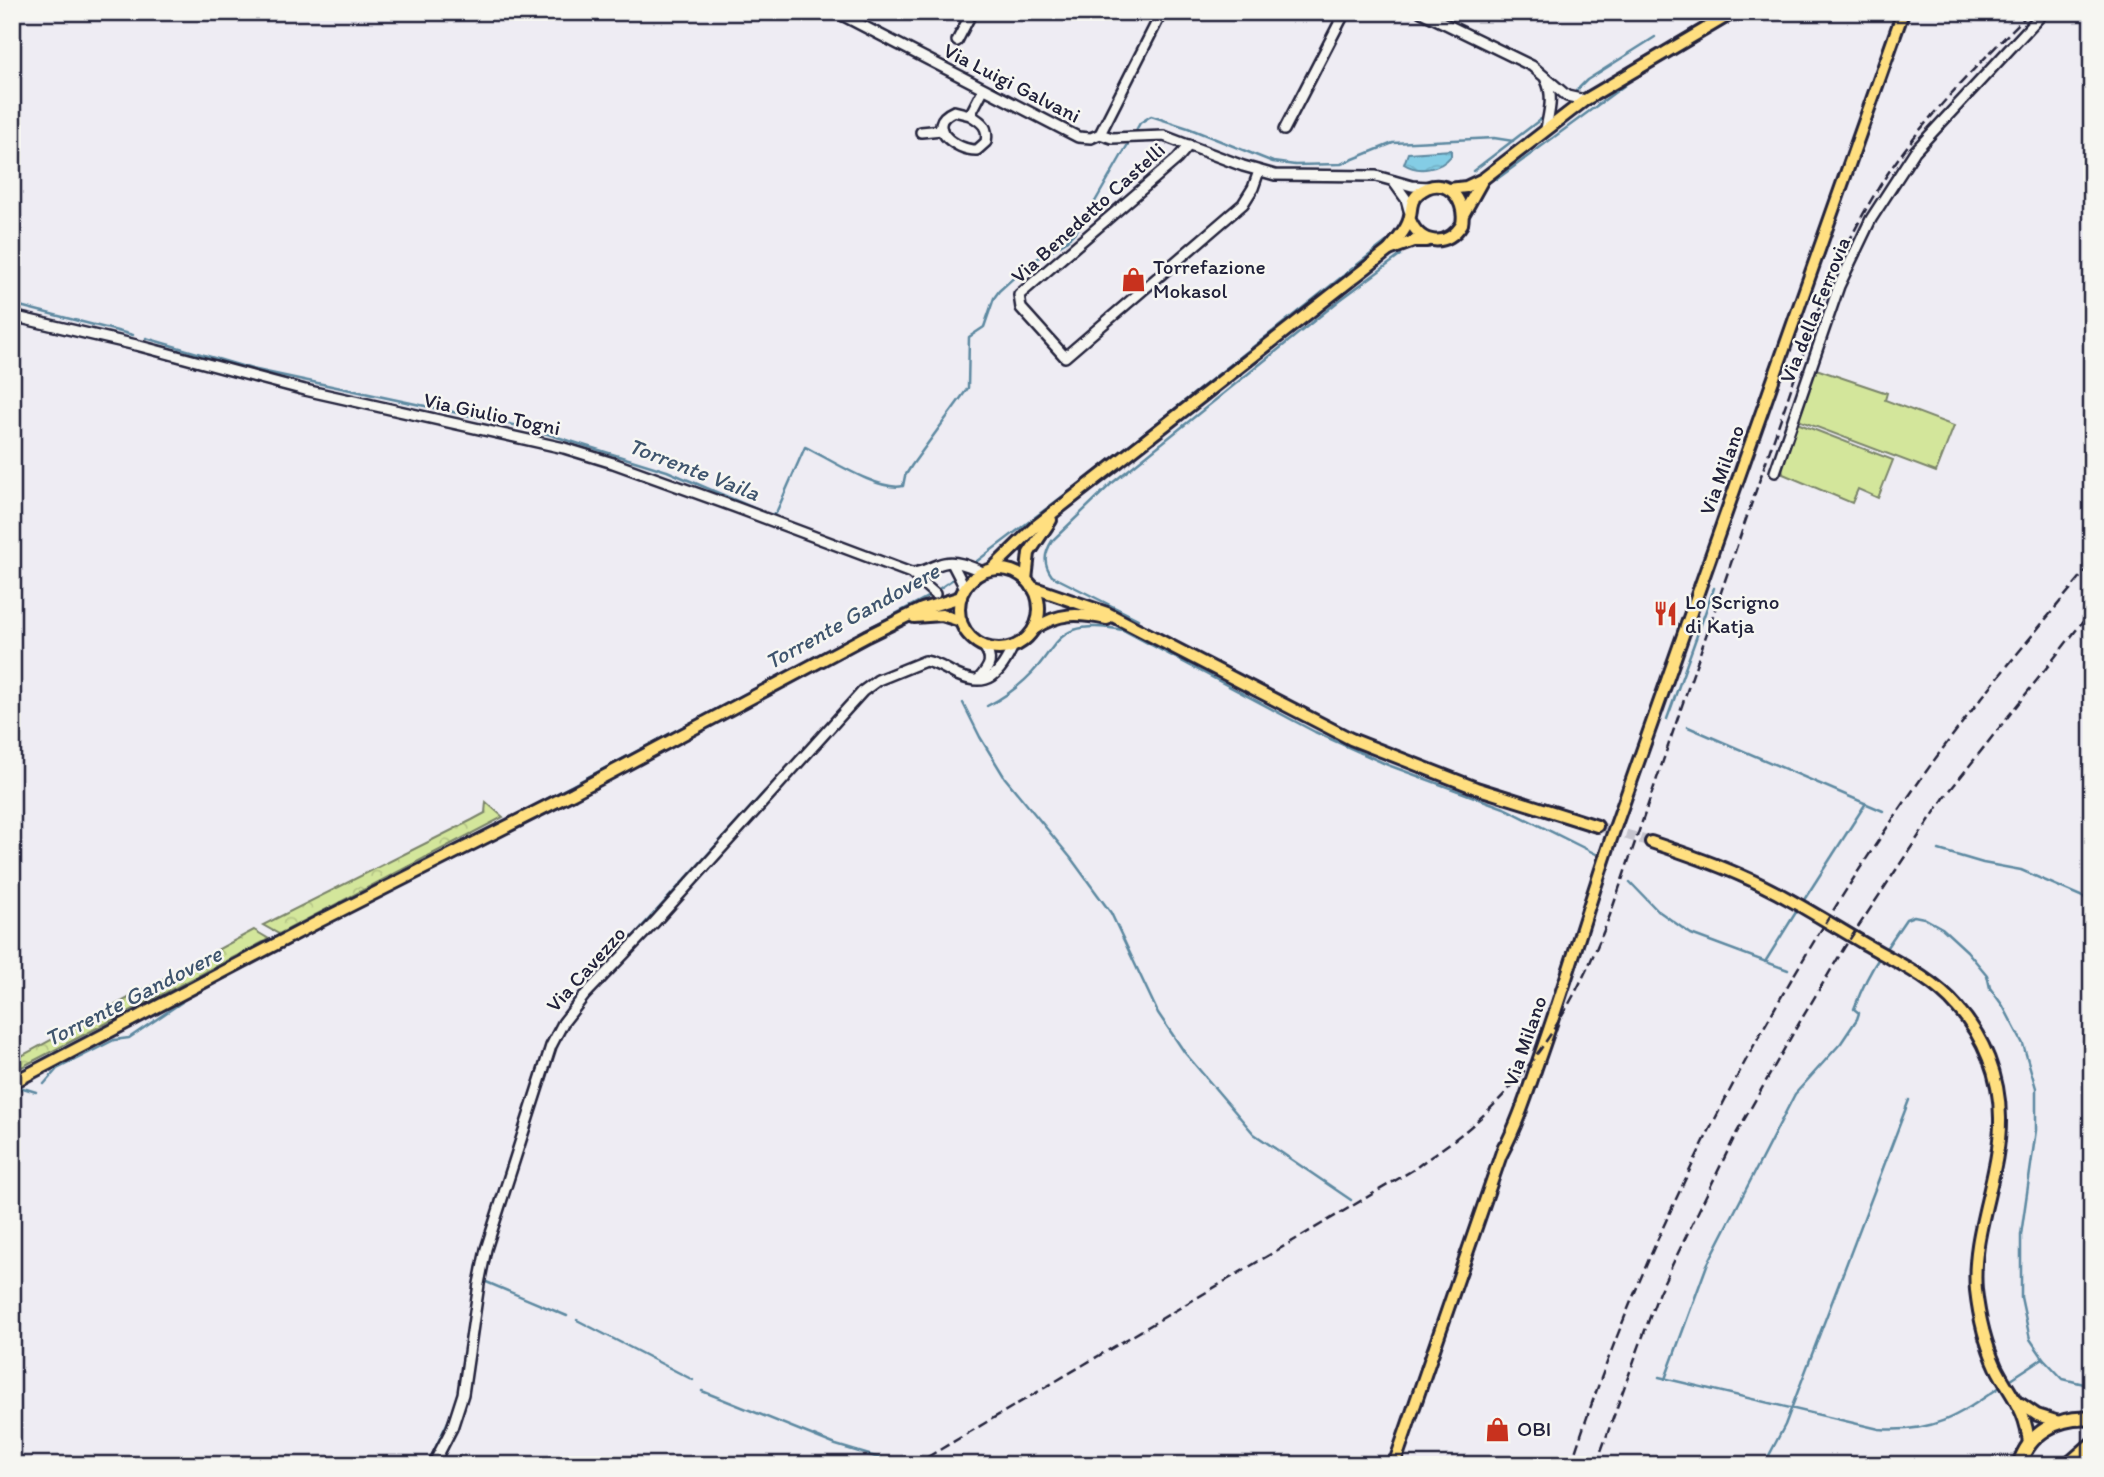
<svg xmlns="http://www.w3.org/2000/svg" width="2104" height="1477" font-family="Itim,sans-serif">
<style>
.green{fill:#d3e69b;stroke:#7a846b;stroke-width:2}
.forest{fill:url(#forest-crowns);stroke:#7a846b;stroke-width:2}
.water{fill:url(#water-waves);stroke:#5d89a1;stroke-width:2}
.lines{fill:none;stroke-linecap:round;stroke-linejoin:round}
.stream{stroke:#5d89a1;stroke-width:2.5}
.major-tunnel{stroke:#c5c4ce;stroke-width:10;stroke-dasharray:10 5;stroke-linecap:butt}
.minor-casing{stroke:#22223b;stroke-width:14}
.major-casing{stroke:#22223b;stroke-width:16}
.highway-casing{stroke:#22223b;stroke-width:18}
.minor{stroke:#f6f6f2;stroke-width:9}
.major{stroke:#ffdf80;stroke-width:10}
.highway{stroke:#ffdf80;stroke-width:12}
.rail{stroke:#22223b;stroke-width:2.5;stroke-dasharray:10 5;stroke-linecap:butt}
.labels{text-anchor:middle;stroke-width:5;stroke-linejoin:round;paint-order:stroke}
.street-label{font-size:21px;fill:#22223b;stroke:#f6f6f2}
.poi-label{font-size:21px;fill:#22223b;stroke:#f6f6f2;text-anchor:start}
.water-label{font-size:23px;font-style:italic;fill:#3f556e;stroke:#f6f6f2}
</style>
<defs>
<pattern id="forest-crowns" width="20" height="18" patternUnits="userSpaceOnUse" patternTransform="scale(1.75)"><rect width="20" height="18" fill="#d3e69b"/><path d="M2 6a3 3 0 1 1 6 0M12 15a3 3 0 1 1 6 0" fill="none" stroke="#b5c586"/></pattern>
<pattern id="water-waves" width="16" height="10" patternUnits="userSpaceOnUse" patternTransform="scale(1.75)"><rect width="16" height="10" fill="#84cde5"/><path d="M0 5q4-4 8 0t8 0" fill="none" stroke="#72b0c5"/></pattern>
</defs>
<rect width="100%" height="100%" fill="#eeecf3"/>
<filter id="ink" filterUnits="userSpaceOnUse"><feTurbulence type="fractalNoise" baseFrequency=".0143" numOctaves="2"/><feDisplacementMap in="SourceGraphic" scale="14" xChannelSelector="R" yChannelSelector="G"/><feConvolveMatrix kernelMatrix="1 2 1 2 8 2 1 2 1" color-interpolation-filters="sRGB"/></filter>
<g filter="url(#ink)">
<g class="green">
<polygon points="1816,369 1887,393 1885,400 1954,426 1936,472 1798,420"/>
<polygon points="1797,423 1893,460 1878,498 1858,489 1852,503 1783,474 1782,466"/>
</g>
<g class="forest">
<polygon points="486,802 503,817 279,934 263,925 472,820 485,813"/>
<polygon points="254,930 269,939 12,1072 12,1061"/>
</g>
<path class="water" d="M1451 150V156C1440 170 1418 173 1404 164L1408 153Z"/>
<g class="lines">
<g class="stream">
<polyline points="1576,91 1587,80 1655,37"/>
<polyline points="1134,134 1140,123 1151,116 1188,128 1273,162 1295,165 1341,164 1393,143 1494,138 1513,141"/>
<polyline points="1473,171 1541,119"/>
<polyline points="1497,179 1625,85"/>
<polyline points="12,304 133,335"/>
<path d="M146 338 252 369 528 428 667 471 770 515 776 513 805 447C828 458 879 492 903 486L905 476 912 465 968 388 969 337 984 327 994 298 999 291 1030 263 1065 242 1081 226 1131 139"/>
<polyline points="973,564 1087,478 1386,242"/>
<polyline points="936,591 956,577"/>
<path d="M1138 619 1052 576C1043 564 1044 554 1052 541L1111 484 1340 300 1401 255"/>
<polyline points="963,703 980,737 1005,778 1070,857 1111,913 1158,1013 1185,1053 1254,1134 1351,1200"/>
<path d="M987 706C1007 696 1025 682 1039 665 1050 652 1057 636 1074 630 1089 625 1107 627 1123 630L1315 732 1388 765 1504 808 1596 854"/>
<polyline points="1667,719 1714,588"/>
<polyline points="1688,727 1883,811"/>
<polyline points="492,828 931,595"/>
<polyline points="1939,850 1983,863 2021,870 2092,901"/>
<polyline points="1630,882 1657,910 1691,934 1788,970"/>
<polyline points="1802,903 1866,803"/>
<polyline points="1885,950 1906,919 1914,916 1924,918 1942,928 1967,951 1987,975 1990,988 2003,1006 2023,1044 2036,1088 2036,1130 2021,1235 2021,1297 2030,1339 2043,1358"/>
<polyline points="1765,962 1798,909"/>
<polyline points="599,974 765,791"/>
<polyline points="579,994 590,984"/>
<polyline points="12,1076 118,1021"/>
<polyline points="44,1084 57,1069 114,1040 129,1038 182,1002"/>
<polyline points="12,1093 23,1088 36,1092"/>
<polyline points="476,1269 493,1212"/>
<polyline points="474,1281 475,1278"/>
<polyline points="484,1281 567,1316"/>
<polyline points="472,1303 473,1292"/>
<polyline points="577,1320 693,1380"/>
<path d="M1659 1377 1879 1429C1935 1433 1959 1415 2003 1385"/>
<path d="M1665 1379 1707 1265 1795 1094 1841 1043 1857 1019 1859 1013 1854 1009C1861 990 1870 971 1881 955"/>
<polyline points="2008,1381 2043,1358 2063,1379 2084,1384 2092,1379"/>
<polyline points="468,1390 482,1295"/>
<polyline points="702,1391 836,1445 899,1464"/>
<polyline points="455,1405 460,1384"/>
<polyline points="427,1465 453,1411"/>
<polyline points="439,1465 454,1435 465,1403"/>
<polyline points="1764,1465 1785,1425 1909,1100"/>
</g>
<polyline class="major-tunnel" points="1597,826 1651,842"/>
<defs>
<g id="minor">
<polyline points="836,12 1078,137 1091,138 1100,134 1162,12"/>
<polyline points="1421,12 1532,66 1567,96 1585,100"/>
<polyline points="957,41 972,12"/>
<path d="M970 115C982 122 989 127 986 142L977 150C956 151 922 125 954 111L970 115 983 90"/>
<path d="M1546 129C1549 112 1554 96 1546 80"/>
<polyline points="1284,130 1345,12"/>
<polyline points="921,132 942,130"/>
<polyline points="1100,134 1112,138 1164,136 1243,166 1275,175 1376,176 1412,186 1429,187"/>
<polyline points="1189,145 1177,159 1019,295 1021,308 1065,357 1243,204 1253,188 1259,171"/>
<polyline points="1393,181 1406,199 1409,210"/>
<path d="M12 316 136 345 305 390 564 448 613 463 735 507 911 573C924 573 931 566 944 563 957 560 971 567 983 572"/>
<polyline points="1775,472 1839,286 1871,219 1915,151 2044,12"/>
<polyline points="952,563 965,588"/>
<polyline points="911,573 935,594"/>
<path d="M979 679C990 666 994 660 983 645"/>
<path d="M433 1465 452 1428 463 1394 479 1284 486 1249 551 1046 563 1023 584 996 653 924 863 691 878 680 925 661C938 663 945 669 957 675 989 689 1001 673 1013 646"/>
</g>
<g id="major">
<polyline points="1449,189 1466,187 1483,179 1585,100 1734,12"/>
<polyline points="1464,213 1483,179"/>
<polyline points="1389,250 1414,241 1427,241"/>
<path d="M992 569 1036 526 1389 250C1396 241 1404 233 1408 223 1413 212 1408 202 1419 193 1443 173 1467 198 1462 224 1448 247 1421 246 1410 220"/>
<circle cx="999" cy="609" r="40"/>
<polyline points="1026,580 1029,553 1051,520"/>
<polyline points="1032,587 1107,613 1351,739 1476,788 1597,826"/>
<polyline points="914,617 942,615 961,621"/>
<path d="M1034 629C1059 612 1078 613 1107 619"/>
<path d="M1651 842C1681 852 1711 862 1740 875 1784 894 1824 920 1865 944 1897 962 1933 979 1957 1007 1984 1037 2000 1077 2000 1118 2001 1176 1971 1231 1976 1290 1979 1317 1985 1343 1996 1367 2011 1397 2026 1408 2029 1444"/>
<polyline points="12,1083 318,922 573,793 867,636 922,609 961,597"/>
<path d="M1502 1153C1519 1121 1529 1087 1541 1053 1566 982 1587 910 1611 839L1903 12"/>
<polyline points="2021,1404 2037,1415 2059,1422"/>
<polyline points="1394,1465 1504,1146"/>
</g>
<g id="highway">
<path d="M2019 1465C2029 1432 2059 1416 2092 1419"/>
<polyline points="2068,1465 2092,1444"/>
<polyline points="2084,1465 2092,1458"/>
</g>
</defs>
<use href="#minor" class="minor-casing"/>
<use href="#major" class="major-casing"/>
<use href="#highway" class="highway-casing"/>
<use href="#minor" class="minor"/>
<use href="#major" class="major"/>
<use href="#highway" class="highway"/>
<g class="rail">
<path d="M914 1465 1413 1170C1431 1156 1451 1143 1469 1128 1536 1071 1579 996 1610 915L1817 313C1835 272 1852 231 1876 192 1917 124 1975 68 2030 12"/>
<path d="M1571 1465C1648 1226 1773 988 1918 783 1971 707 2033 635 2092 563"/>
<polyline points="1596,1465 1659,1292 1736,1134 1795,1030 1844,948 1944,798 2092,610"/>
</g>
</g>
</g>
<defs>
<symbol id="shop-bare" viewBox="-9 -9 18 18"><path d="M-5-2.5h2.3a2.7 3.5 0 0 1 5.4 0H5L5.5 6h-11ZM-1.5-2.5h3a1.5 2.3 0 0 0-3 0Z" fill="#c8321e" stroke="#f6f6f2" stroke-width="2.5" paint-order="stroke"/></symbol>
<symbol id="restaurant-bare" viewBox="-9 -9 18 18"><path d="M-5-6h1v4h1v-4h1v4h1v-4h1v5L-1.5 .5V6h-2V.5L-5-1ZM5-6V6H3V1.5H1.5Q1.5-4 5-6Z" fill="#c8321e" stroke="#f6f6f2" stroke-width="2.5" paint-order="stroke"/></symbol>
</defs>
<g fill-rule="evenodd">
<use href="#shop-bare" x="1116" y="262" width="35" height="35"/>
<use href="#restaurant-bare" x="1648" y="596" width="35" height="35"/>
<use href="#shop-bare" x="1480" y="1412" width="35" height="35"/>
</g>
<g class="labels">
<g class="street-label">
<text transform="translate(1012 83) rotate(27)" y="7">Via Luigi Galvani</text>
<text transform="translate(1088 213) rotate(-42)" y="7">Via Benedetto Castelli</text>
<text transform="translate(1815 310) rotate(-68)" y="7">Via della Ferrovia</text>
<text transform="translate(492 414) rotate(12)" y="7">Via Giulio Togni</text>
<text transform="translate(1722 470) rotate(-70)" y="7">Via Milano</text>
<text transform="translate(586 969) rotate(-48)" y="7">Via Cavezzo</text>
<text transform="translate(1525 1041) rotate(-71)" y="7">Via Milano</text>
</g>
<g class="poi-label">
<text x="1153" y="274">Torrefazione<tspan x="1153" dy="24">Mokasol</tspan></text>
<text x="1685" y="609">Lo Scrigno<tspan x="1685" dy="24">di Katja</tspan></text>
<text x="1517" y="1436">OBI</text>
</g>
<g class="water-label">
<text transform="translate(694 469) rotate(21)" y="8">Torrente Vaila</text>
<text transform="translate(852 616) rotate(-29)" y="8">Torrente Gandovere</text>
<text transform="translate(133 996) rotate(-27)" y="8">Torrente Gandovere</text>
</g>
</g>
<rect width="2104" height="1477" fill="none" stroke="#f6f6f2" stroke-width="42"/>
<rect x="21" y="21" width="2062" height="1435" fill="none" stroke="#22223b" stroke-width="2.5" filter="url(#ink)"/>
</svg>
